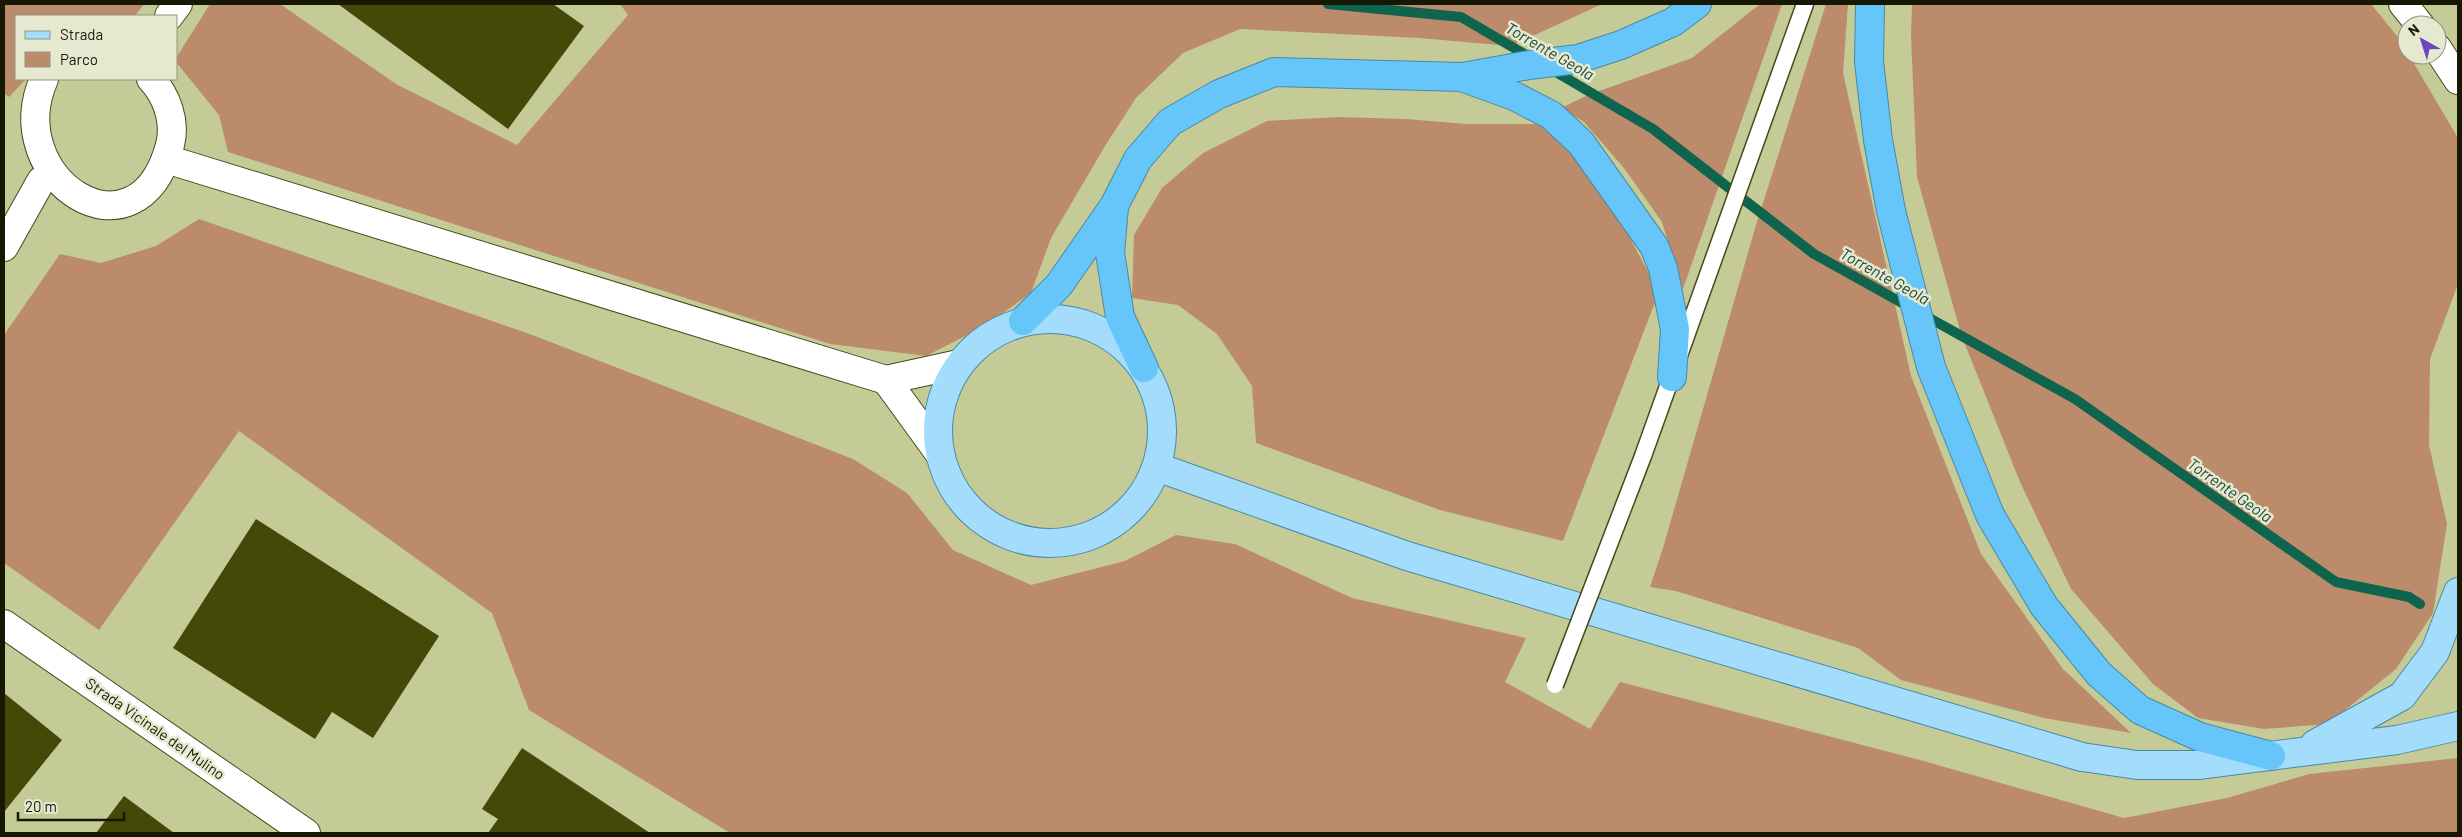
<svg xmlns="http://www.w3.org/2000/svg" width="2462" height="837" font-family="Barlow,sans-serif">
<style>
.green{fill:#bc8b6b}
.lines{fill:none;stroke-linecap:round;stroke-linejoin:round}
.stream{stroke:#0e644d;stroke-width:10}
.building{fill:#444908}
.lane-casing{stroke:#464a19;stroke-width:19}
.street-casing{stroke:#464a19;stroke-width:30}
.secondary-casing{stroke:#464a19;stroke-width:30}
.primary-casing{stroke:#4a89a3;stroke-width:30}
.highway-casing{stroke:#4a89a3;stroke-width:30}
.lane{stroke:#fff;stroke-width:16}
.street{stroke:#fff;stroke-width:28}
.secondary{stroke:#fff;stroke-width:28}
.primary{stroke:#a3ddfb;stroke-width:28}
.highway{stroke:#66c6f9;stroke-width:28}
.lane-bridge-casing{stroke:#464a19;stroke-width:19;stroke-linecap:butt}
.lane-bridge{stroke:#fff;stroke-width:16}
.labels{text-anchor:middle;stroke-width:5;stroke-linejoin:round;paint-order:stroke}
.street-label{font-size:15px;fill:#161804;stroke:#e5e9cf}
.water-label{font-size:16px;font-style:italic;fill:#19463a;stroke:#e5e9cf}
</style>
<rect width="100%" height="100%" fill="#c4cb97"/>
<g class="green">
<polygon points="4,4 144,4 135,16 16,16 16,79 26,79 9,97 4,93"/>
<polygon points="210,4 280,4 396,84 517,145 628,15 620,4 1602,4 1511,46 1419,38 1240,29 1183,53 1136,98 1105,146 1051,238 1031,293 983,327 926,356 830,344 228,152 219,115 176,62 176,58"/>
<polygon points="1760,4 1782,4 1683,289 1662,222 1624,168 1584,122 1561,108 1588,95 1692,58"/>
<polygon points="1826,4 1848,4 1843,73 1911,376 1981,554 2063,669 2131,733 2044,718 1901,680 1858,648 1676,591 1650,587 1663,548 1756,225"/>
<polygon points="1912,4 2371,4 2401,41 2407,55 2409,55 2458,138 2458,284 2430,359 2429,445 2447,524 2433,613 2396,669 2328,724 2264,729 2198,718 2153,684 2071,589 2020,482 1961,334 1917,177 1911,36"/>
<polygon points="1338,117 1406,119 1466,124 1556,124 1604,190 1659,292 1563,541 1440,510 1256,443 1252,386 1217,334 1178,305 1132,298 1134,235 1162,188 1203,153 1267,121"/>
<polygon points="199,219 535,336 853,459 907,493 953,550 1031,585 1125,561 1176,535 1235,544 1352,598 1526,638 1505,682 1590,729 1620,682 1920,760 2124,818 2227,798 2309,774 2458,758 2458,833 730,833 529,710 492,613 239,431 99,630 4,563 4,335 60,254 101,263 156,246"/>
</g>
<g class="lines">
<g class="stream">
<polyline points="1328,4 1461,17 1533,59"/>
<polyline points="1549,68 1653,129 1814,254 2075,399 2336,582 2409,597 2420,604"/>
</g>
</g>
<g class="building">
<polygon points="338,4 553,4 584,26 508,129"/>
<polygon points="256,519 439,636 373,738 332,712 315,739 173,648"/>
<polygon points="4,693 62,740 4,812"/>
<polygon points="522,748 650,833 488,833 498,819 482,809"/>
<polygon points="124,796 174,833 96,833"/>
</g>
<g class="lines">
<defs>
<polyline id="lane" points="1643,456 1805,4"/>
<g id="street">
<polyline points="169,16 178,4"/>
<path d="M44 79C0 179 137 269 170 145 176 122 167 96 151 79"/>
<polyline points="166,159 886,380 959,364"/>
<polyline points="4,247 41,181"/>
<polyline points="886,380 939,453"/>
<polyline points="4,624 306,833"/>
</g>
<g id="secondary">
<polyline points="2403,4 2420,25"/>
<polyline points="2437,48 2458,80"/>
</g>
<g id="primary">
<circle cx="1050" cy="431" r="112"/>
<polyline points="1157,467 1407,556 2082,757 2137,765 2198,765 2397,740 2458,726"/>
<polyline points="2315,744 2402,696 2435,652 2458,592"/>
</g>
<g id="highway">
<polyline points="1870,4 1869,62 1878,140 1891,211 1931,367 1990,515 2044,606 2099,674 2140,710 2200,737 2271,756"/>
<polyline points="1464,78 1514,96 1551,115 1581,143 1654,246 1663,268 1675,329 1672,377"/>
<polyline points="1114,207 1110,253 1120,317 1144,368"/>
<polyline points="1023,321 1059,285 1114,206 1138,159 1170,122 1219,94 1274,72 1463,77 1529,65 1578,59 1621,45 1673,22 1697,4"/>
</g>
</defs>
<use href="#lane" class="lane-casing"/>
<use href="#street" class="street-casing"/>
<use href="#secondary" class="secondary-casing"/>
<use href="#primary" class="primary-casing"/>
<use href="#highway" class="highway-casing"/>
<use href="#lane" class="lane"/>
<use href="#street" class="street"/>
<use href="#secondary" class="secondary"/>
<use href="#primary" class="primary"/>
<use href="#highway" class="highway"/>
<defs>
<polyline id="lane-bridge" points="1555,685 1643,456"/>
</defs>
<use href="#lane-bridge" class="lane-bridge-casing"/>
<use href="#lane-bridge" class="lane-bridge"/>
</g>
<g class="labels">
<g class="street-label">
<text transform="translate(155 729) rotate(35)" y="5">Strada Vicinale del Mulino</text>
</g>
<g class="water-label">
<text transform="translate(1550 51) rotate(30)" y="6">Torrente Geola</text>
<text transform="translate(1885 276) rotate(29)" y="6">Torrente Geola</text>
<text transform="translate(2230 490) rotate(35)" y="6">Torrente Geola</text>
</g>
</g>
<rect width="2462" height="837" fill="none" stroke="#161804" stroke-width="10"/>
<rect x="15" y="15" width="162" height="65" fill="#e5e9cf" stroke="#92957e"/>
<rect x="25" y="31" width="25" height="8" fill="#a3ddfb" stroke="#92957e"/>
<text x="60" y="40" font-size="15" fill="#161804">Strada</text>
<rect x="25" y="52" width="25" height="15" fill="#bc8b6b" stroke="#92957e"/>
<text x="60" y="65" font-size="15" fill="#161804">Parco</text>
<g transform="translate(2422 40) rotate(321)"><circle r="24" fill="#e5e9cf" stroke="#92957e"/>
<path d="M0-4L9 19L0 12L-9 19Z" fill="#6d46bf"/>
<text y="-8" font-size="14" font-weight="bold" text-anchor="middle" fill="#161804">N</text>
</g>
<path d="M18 812v8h106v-8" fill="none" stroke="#161804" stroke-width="2.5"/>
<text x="25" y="812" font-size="15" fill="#161804" stroke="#e5e9cf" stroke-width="4" paint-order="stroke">20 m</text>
</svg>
